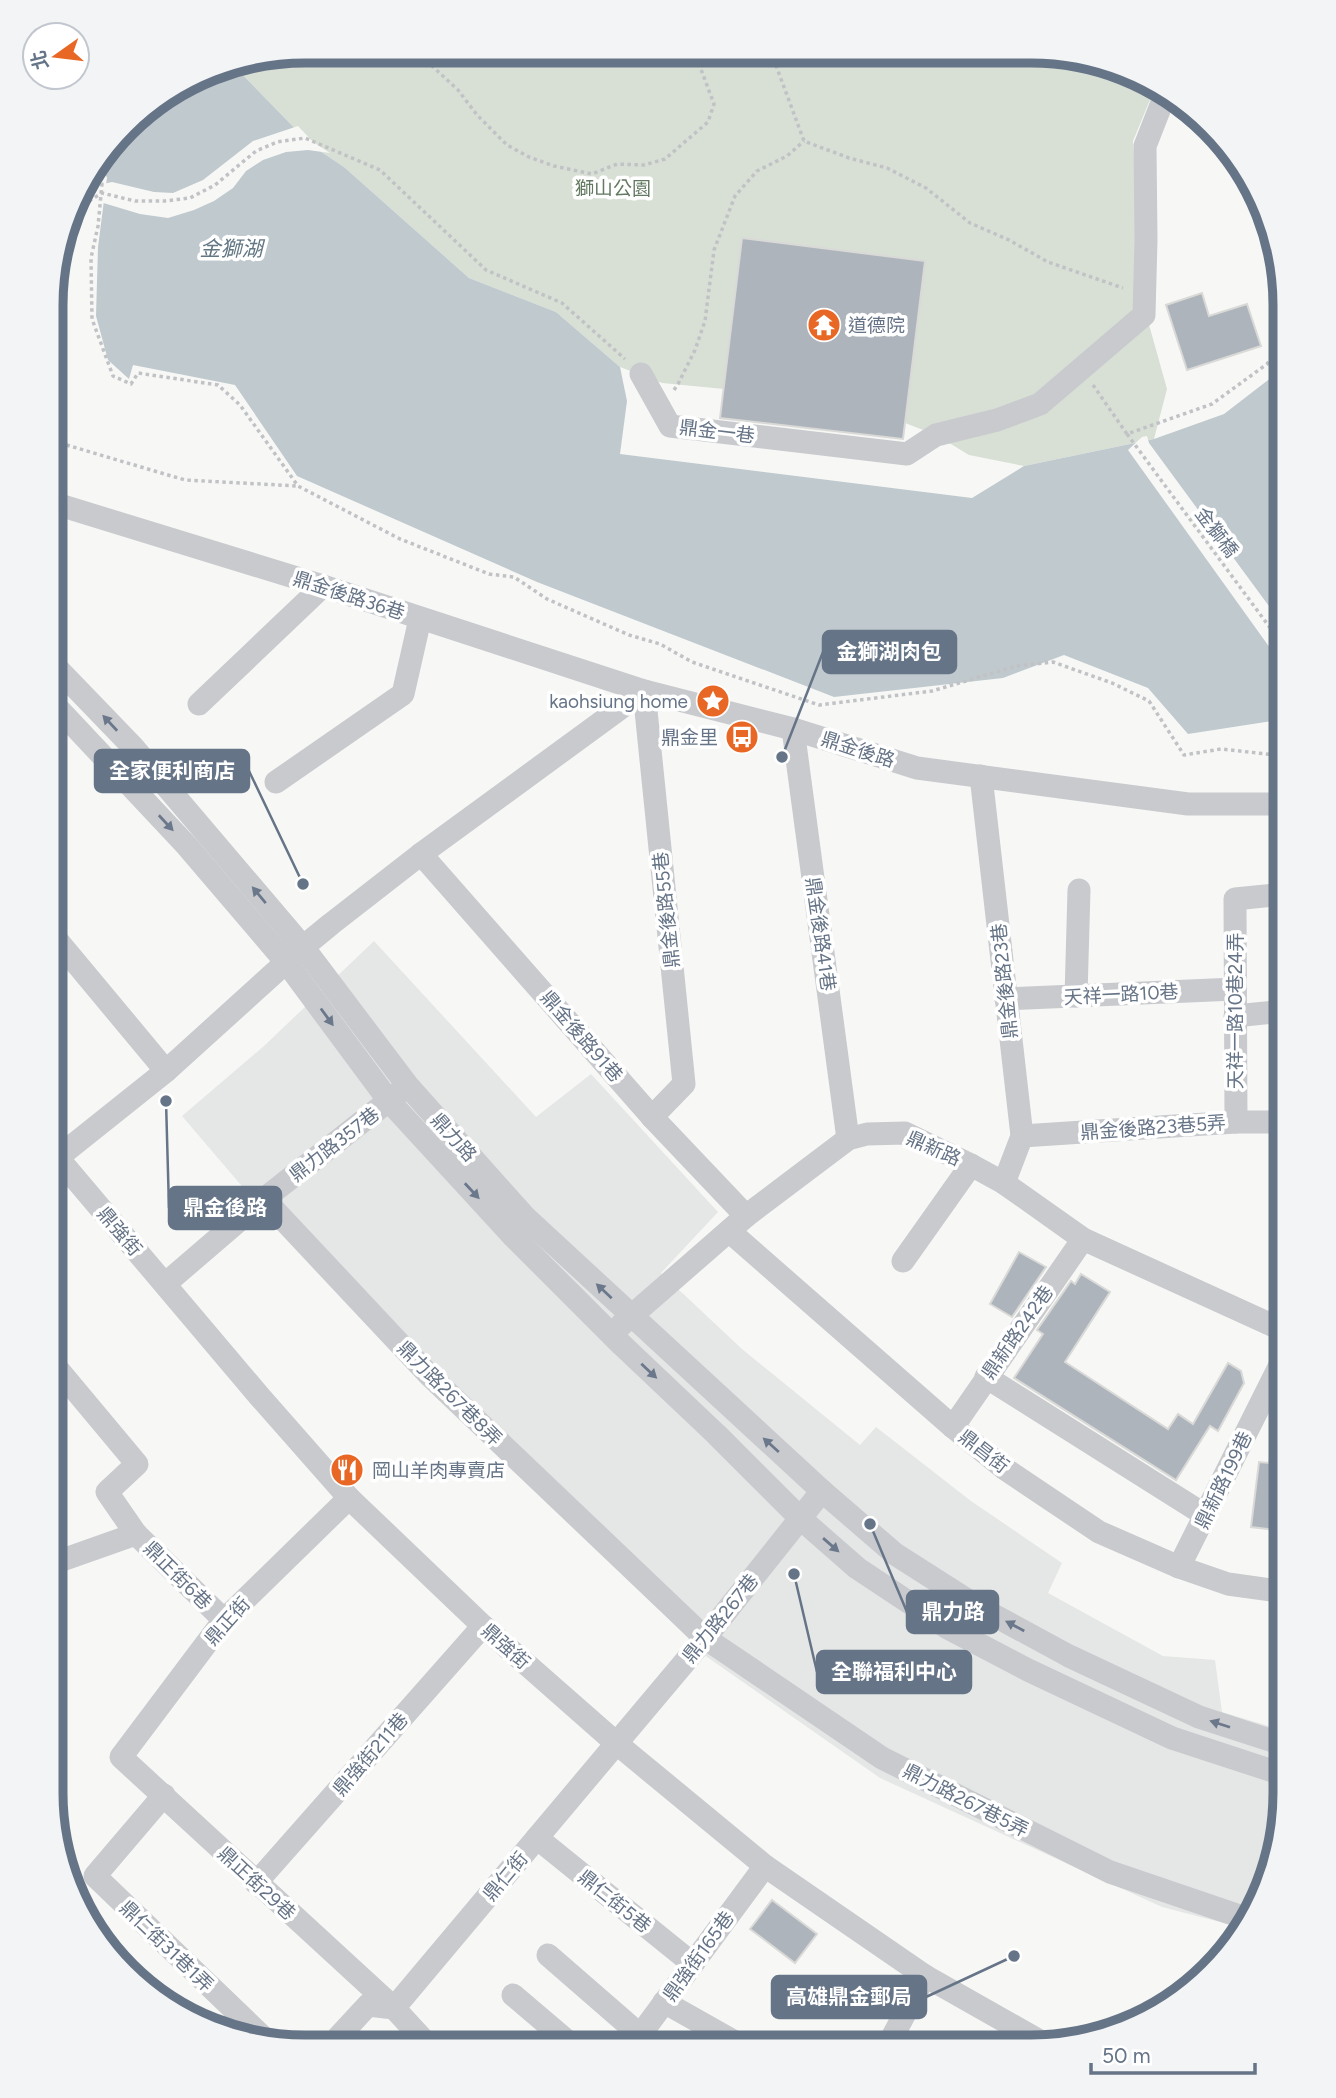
<svg xmlns="http://www.w3.org/2000/svg" width="1336" height="2098" font-family="Figtree,'Noto Sans TC',sans-serif">
<style>
.built{fill:#e5e7e6}
.green{fill:#d8e0d6}
.water{fill:#c0c9ce}
.pier{fill:#f7f8f5}
.building{fill:#adb4bb;stroke:#d9d9d7;stroke-width:2}
.lines{fill:none;stroke-linecap:round;stroke-linejoin:round}
.path{stroke:#c1c2c5;stroke-width:3.5;stroke-dasharray:3.5 3.5;stroke-linecap:butt}
.minor{stroke:#c8cace;stroke-width:23}
.oneway{fill:#6b788b}
.labels{text-anchor:middle;stroke-width:7;stroke-linejoin:round;paint-order:stroke}
.park-label{font-size:19px;fill:#637961;stroke:#fff}
.poi-label{font-size:19px;fill:#667487;stroke:#fff;text-anchor:start}
.street-label{font-size:19px;fill:#667487;stroke:#fff}
.water-label{font-size:21px;font-style:italic;fill:#627683;stroke:#fff}
.rim{fill:none;stroke:#667487;stroke-width:9}
.leader{fill:none;stroke:#667487;stroke-width:2.5}
.callout-dot{fill:#667487;stroke:#fff;stroke-width:2.5}
.callout{fill:#667487;stroke:#667487;stroke-width:2.5}
.callout-label{font-size:21px;text-anchor:middle;font-weight:bold;fill:#fff}
</style>
<rect width="100%" height="100%" fill="#f7f8f5"/>
<polygon class="built" points="374,941 536,1117 591,1074 718,1212 661,1273 742,1349 860,1445 876,1427 971,1501 1062,1563 1048,1593 1163,1656 1215,1660 1222,1712 1285,1731 1285,1810 1272,1875 1243,1928 1162,1907 880,1778 707,1657 264,1212 182,1116 264,1046"/>
<polygon class="green" points="305,51 1065,53 1154,90 1133,141 1137,206 1136,278 1167,389 1154,439 1024,466 969,455 936,435 905,423 924,261 743,238 724,389 662,383 620,367 556,312 469,278 344,167 311,145 233,65"/>
<polygon class="water" points="233,65 311,145 344,167 469,278 556,312 620,367 627,401 620,454 972,498 1024,466 1154,439 1224,414 1285,367 1285,719 1188,734 1148,688 1064,655 1003,678 834,697 537,582 297,476 235,385 133,365 129,379 108,360 96,316 98,247 107,177 96,168 137,114 208,70"/>
<g class="pier">
<polygon points="298,126 313,142 330,153 308,150 286,152 263,160 246,171 233,188 214,201 194,210 168,218 140,214 100,202 103,184 112,182 154,192 173,193 203,180 253,141"/>
<polygon points="1147,436 1149,443 1285,628 1285,669 1128,450 1142,437"/>
</g>
<g class="building">
<polygon points="742,238 925,261 903,439 720,418"/>
<polygon points="1202,293 1209,316 1247,304 1261,346 1187,370 1166,305"/>
<polygon points="1019,1252 1046,1267 1012,1317 990,1304"/>
<polygon points="1081,1274 1110,1292 1065,1362 1168,1429 1178,1414 1193,1424 1228,1363 1241,1371 1244,1383 1218,1431 1210,1426 1176,1480 1014,1378 1043,1334 1037,1330 1071,1281 1075,1284"/>
<polygon points="1275,1428 1285,1429 1285,1531 1251,1527 1259,1462 1269,1463"/>
<polygon points="772,1900 817,1934 795,1963 750,1929"/>
</g>
<g class="lines">
<g class="path">
<polyline points="416,51 458,90 477,115 507,145 529,157 554,166 592,174 617,164 644,165 665,159 708,122 714,104 699,64 690,52"/>
<polyline points="771,52 804,141 849,158 887,168 926,188 970,223 1009,240 1048,262 1123,288"/>
<polyline points="92,173 102,184 98,226 91,258 92,319 113,376 131,384 138,373 218,385 240,405 298,486 400,539 489,574 514,577 547,599 629,635 660,644 692,662 819,705 932,691 1017,666 1053,662 1112,683 1149,701 1184,755 1221,749 1285,756"/>
<polyline points="71,212 102,193 135,201 165,201 190,198 215,185 256,151 277,142 305,138 380,170 486,270 562,303 625,359"/>
<polyline points="1093,385 1127,434 1212,404 1267,364 1285,338"/>
<polyline points="674,390 678,384 695,350 705,321 714,250 735,196 757,171 787,156 804,141"/>
<polyline points="1127,434 1285,648"/>
<polyline points="53,441 185,480 297,486"/>
</g>
<g class="minor">
<polyline points="641,374 670,426 907,454 936,435 997,420 1040,404 1144,315 1146,240 1145,146 1165,95"/>
<polyline points="53,503 323,586 644,691 793,729 917,768 1188,804 1285,804"/>
<polyline points="52,663 133,747 303,947 408,1086 525,1217 822,1491 895,1554 975,1605 1069,1656 1199,1717 1285,1745"/>
<polyline points="644,691 684,1084 652,1117"/>
<polyline points="52,702 187,846 286,962 389,1101 512,1235 622,1345 716,1434 800,1518 857,1568 946,1627 1028,1670 1172,1738 1285,1775"/>
<polyline points="199,704 323,586"/>
<polyline points="793,729 848,1139"/>
<polyline points="981,776 1022,1136 1004,1183"/>
<polyline points="276,782 403,694 420,619"/>
<polyline points="421,854 652,1117 746,1216"/>
<polyline points="52,934 166,1071"/>
<polyline points="1076,996 1079,890"/>
<polyline points="1006,999 1235,989"/>
<polyline points="1235,1016 1285,1011"/>
<polyline points="1236,1122 1235,899 1285,894"/>
<polyline points="1022,1136 1236,1122 1285,1122"/>
<polyline points="52,1151 260,1397 349,1498 483,1626 616,1743 765,1866 925,1976 1045,2044"/>
<polyline points="52,1162 166,1071 303,947 331,924 421,854 644,691"/>
<polyline points="264,1199 429,1375 705,1638 882,1758 1110,1872 1248,1919"/>
<polyline points="729,1231 953,1427 1005,1469 1099,1532 1179,1567 1228,1584 1285,1592"/>
<polyline points="903,1261 971,1165"/>
<polyline points="165,1284 264,1199 401,1091"/>
<polyline points="621,1325 746,1216 848,1139 867,1134 905,1133 971,1165 1004,1183 1083,1239 1285,1331"/>
<polyline points="51,1361 137,1464 107,1492 136,1534"/>
<polyline points="986,1377 1205,1515"/>
<polyline points="953,1427 1083,1239"/>
<polyline points="349,1498 224,1620 121,1757 394,2008 429,2046"/>
<polyline points="51,1564 136,1534 224,1620"/>
<polyline points="1179,1567 1285,1355"/>
<polyline points="164,1795 95,1876 270,2044"/>
<polyline points="537,1838 693,1964"/>
<polyline points="256,1883 483,1626"/>
<polyline points="548,1955 640,2035"/>
<polyline points="513,1995 573,2046"/>
<polyline points="664,2002 742,2046"/>
<polyline points="394,2008 705,1638 822,1491"/>
<polyline points="331,2045 368,2005 394,2008"/>
<polyline points="632,2046 765,1866"/>
<polyline points="887,2047 925,1976"/>
</g>
</g>
<defs><path id="oneway-solid" d="M-6-.8H1V-3.2L6.5 0L1 3.2V.8H-6Z" transform="scale(1.75)"/></defs>
<g class="oneway">
<use href="#oneway-solid" transform="translate(110 723) rotate(-133)"/>
<use href="#oneway-solid" transform="translate(166 823) rotate(47)"/>
<use href="#oneway-solid" transform="translate(259 895) rotate(-130)"/>
<use href="#oneway-solid" transform="translate(327 1017) rotate(54)"/>
<use href="#oneway-solid" transform="translate(472 1191) rotate(47)"/>
<use href="#oneway-solid" transform="translate(604 1291) rotate(-137)"/>
<use href="#oneway-solid" transform="translate(649 1371) rotate(43)"/>
<use href="#oneway-solid" transform="translate(771 1445) rotate(-138)"/>
<use href="#oneway-solid" transform="translate(831 1545) rotate(41)"/>
<use href="#oneway-solid" transform="translate(1015 1626) rotate(-152)"/>
<use href="#oneway-solid" transform="translate(1220 1724) rotate(-162)"/>
</g>
<defs>
<symbol id="temple-disc" viewBox="-11 -11 22 22"><circle r="9.5" fill="#e86724" stroke="#fff"/><path d="M0-6L5-2H3V0L6.5 2.5H4V6H1.5V3h-3V6H-4V2.5H-6.5L-3 0V-2H-5Z" fill="#fff"/></symbol>
<symbol id="sight-disc" viewBox="-11 -11 22 22"><circle r="9.5" fill="#e86724" stroke="#fff"/><path d="M0-6L1.8-2.2L6-1.7L2.9 1.2L3.7 5.4L0 3.3L-3.7 5.4L-2.9 1.2L-6-1.7L-1.8-2.2Z" fill="#fff"/></symbol>
<symbol id="bus-disc" viewBox="-11 -11 22 22"><circle r="9.5" fill="#e86724" stroke="#fff"/><path d="M-5-6H5V4H4V6H2V4H-2V6H-4V4H-5ZM-3.5-4V0h7V-4ZM-3.5 1.2v1.5H-2V1.2ZM2 1.2v1.5H3.5V1.2Z" fill="#fff"/></symbol>
<symbol id="restaurant-disc" viewBox="-11 -11 22 22"><circle r="9.5" fill="#e86724" stroke="#fff"/><path d="M-5-6h1v4h1v-4h1v4h1v-4h1v5L-1.5 .5V6h-2V.5L-5-1ZM5-6V6H3V1.5H1.5Q1.5-4 5-6Z" fill="#fff"/></symbol>
</defs>
<g fill-rule="evenodd">
<use href="#temple-disc" x="805" y="306" width="38" height="38"/>
<use href="#sight-disc" x="694" y="682" width="38" height="38"/>
<use href="#bus-disc" x="723" y="718" width="38" height="38"/>
<use href="#restaurant-disc" x="328" y="1451" width="38" height="38"/>
</g>
<g class="labels">
<g class="park-label">
<text x="613" y="195">獅山公園</text>
</g>
<g class="poi-label">
<text x="848" y="332">道德院</text>
<text x="688" y="708" text-anchor="end">kaohsiung home</text>
<text x="718" y="744" text-anchor="end">鼎金里</text>
<text x="372" y="1477">岡山羊肉專賣店</text>
</g>
<g class="street-label">
<text transform="translate(717 431) rotate(7)" y="7">鼎金一巷</text>
<text transform="translate(1217 532) rotate(53)" y="7">金獅橋</text>
<text transform="translate(349 595) rotate(18)" y="7">鼎金後路36巷</text>
<text transform="translate(858 749) rotate(18)" y="7">鼎金後路</text>
<text transform="translate(666 910) rotate(-96)" y="7">鼎金後路55巷</text>
<text transform="translate(821 934) rotate(82)" y="7">鼎金後路41巷</text>
<text transform="translate(1004 981) rotate(-96)" y="7">鼎金後路23巷</text>
<text transform="translate(1121 994) rotate(-3)" y="7">天祥一路10巷</text>
<text transform="translate(1235 1011) rotate(-90)" y="7">天祥一路10巷24弄</text>
<text transform="translate(582 1036) rotate(49)" y="7">鼎金後路91巷</text>
<text transform="translate(1153 1127) rotate(-4)" y="7">鼎金後路23巷5弄</text>
<text transform="translate(454 1137) rotate(48)" y="7">鼎力路</text>
<text transform="translate(334 1144) rotate(-38)" y="7">鼎力路357巷</text>
<text transform="translate(934 1148) rotate(24)" y="7">鼎新路</text>
<text transform="translate(120 1231) rotate(50)" y="7">鼎強街</text>
<text transform="translate(1017 1332) rotate(-55)" y="7">鼎新路242巷</text>
<text transform="translate(450 1393) rotate(45)" y="7">鼎力路267巷8弄</text>
<text transform="translate(984 1451) rotate(38)" y="7">鼎昌街</text>
<text transform="translate(1223 1480) rotate(-64)" y="7">鼎新路199巷</text>
<text transform="translate(178 1575) rotate(45)" y="7">鼎正街6巷</text>
<text transform="translate(720 1618) rotate(-51)" y="7">鼎力路267巷</text>
<text transform="translate(227 1621) rotate(-48)" y="7">鼎正街</text>
<text transform="translate(506 1646) rotate(42)" y="7">鼎強街</text>
<text transform="translate(370 1754) rotate(-49)" y="7">鼎強街211巷</text>
<text transform="translate(966 1800) rotate(27)" y="7">鼎力路267巷5弄</text>
<text transform="translate(505 1876) rotate(-50)" y="7">鼎仁街</text>
<text transform="translate(257 1883) rotate(43)" y="7">鼎正街29巷</text>
<text transform="translate(615 1901) rotate(39)" y="7">鼎仁街5巷</text>
<text transform="translate(167 1946) rotate(44)" y="7">鼎仁街31巷1弄</text>
<text transform="translate(698 1956) rotate(-54)" y="7">鼎強街165巷</text>
</g>
<g class="water-label">
<text x="231" y="256">金獅湖</text>
</g>
</g>
<path d="M0 0H1336V2098H0ZM305 63H1031A242 242 0 0 1 1273 305V1793A242 242 0 0 1 1031 2035H305A242 242 0 0 1 63 1793V305A242 242 0 0 1 305 63Z" fill="#f3f4f5" fill-rule="evenodd"/>
<path class="rim" d="M305 63H1031A242 242 0 0 1 1273 305V1793A242 242 0 0 1 1031 2035H305A242 242 0 0 1 63 1793V305A242 242 0 0 1 305 63Z"/>
<path class="leader" d="M782 757L823 652M303 884L249 771M166 1101L169 1208M870 1524L907 1612M794 1574L817 1672M1014 1956L926 1997"/>
<g class="callout-dot">
<circle cx="782" cy="757" r="7"/>
<circle cx="303" cy="884" r="7"/>
<circle cx="166" cy="1101" r="7"/>
<circle cx="870" cy="1524" r="7"/>
<circle cx="794" cy="1574" r="7"/>
<circle cx="1014" cy="1956" r="7"/>
</g>
<g class="callout">
<rect x="823" y="631" width="133" height="42" rx="7"/>
<rect x="95" y="750" width="154" height="42" rx="7"/>
<rect x="169" y="1187" width="112" height="42" rx="7"/>
<rect x="907" y="1591" width="91" height="42" rx="7"/>
<rect x="817" y="1651" width="154" height="42" rx="7"/>
<rect x="772" y="1976" width="154" height="42" rx="7"/>
</g>
<g class="callout-label">
<text x="889" y="659">金獅湖肉包</text>
<text x="172" y="778">全家便利商店</text>
<text x="225" y="1215">鼎金後路</text>
<text x="953" y="1619">鼎力路</text>
<text x="894" y="1679">全聯福利中心</text>
<text x="849" y="2004">高雄鼎金郵局</text>
</g>
<g transform="translate(56 56) rotate(256)"><circle r="33" fill="#ffffff" stroke="#c2c7cf" stroke-width="2"/>
<path d="M0-5L12 26L0 18L-12 26Z" fill="#e86724"/>
<text y="-10" font-size="19" font-weight="bold" text-anchor="middle" fill="#667487">北</text>
</g>
<path d="M1091 2063v10h164v-10" fill="none" stroke="#667487" stroke-width="3.5"/>
<text x="1102" y="2063" font-size="21" fill="#667487" stroke="#ffffff" stroke-width="5" paint-order="stroke">50 m</text>
</svg>
